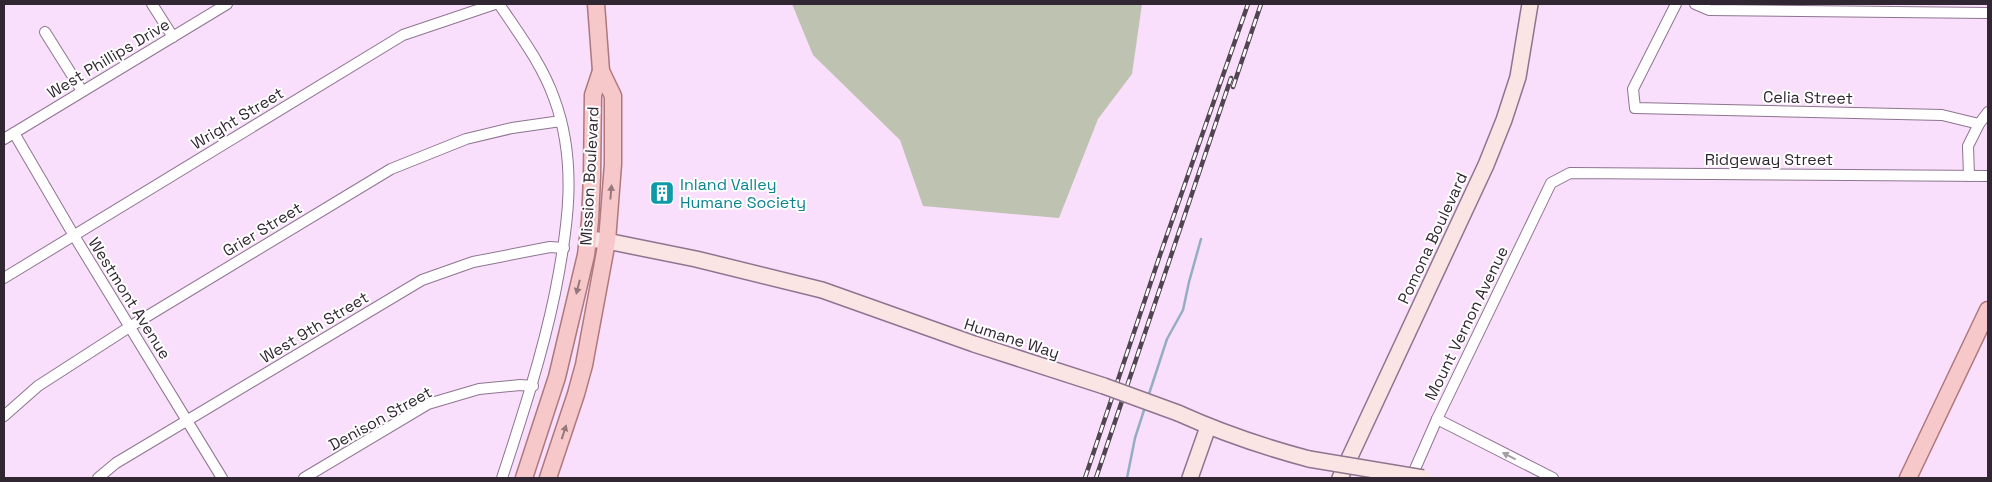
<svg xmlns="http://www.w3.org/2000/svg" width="1992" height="482" font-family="'Space Grotesk',sans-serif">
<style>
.green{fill:#bdc3b0}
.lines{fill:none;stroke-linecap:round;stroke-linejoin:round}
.stream{stroke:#95adc3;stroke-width:2.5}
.street-casing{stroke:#8d758f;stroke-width:12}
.secondary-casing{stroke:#8d758f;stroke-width:18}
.primary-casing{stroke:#ae787d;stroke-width:19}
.street{stroke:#fff;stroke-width:10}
.secondary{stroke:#fbe4e4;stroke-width:15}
.primary{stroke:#f7c8c9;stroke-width:16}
.rail-casing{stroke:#514552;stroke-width:4.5}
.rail{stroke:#fff;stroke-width:2.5;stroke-dasharray:8;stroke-linecap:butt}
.secondary-bridge-casing{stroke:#8d758f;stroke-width:18;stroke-linecap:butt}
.secondary-bridge{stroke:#fbe4e4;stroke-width:15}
.oneway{fill:#94787e}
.oneway2{fill:#a29ea3}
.labels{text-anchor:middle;stroke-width:4;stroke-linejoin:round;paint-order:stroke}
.street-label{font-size:16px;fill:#312732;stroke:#fff}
.culture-label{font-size:16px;fill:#0d838f;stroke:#fff;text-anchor:start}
</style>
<rect width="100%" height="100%" fill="#fadffc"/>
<polygon class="green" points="792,4 1142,4 1132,74 1098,119 1059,218 923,206 900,140 813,55"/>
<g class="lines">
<g class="stream">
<polyline points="1148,397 1167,339 1183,310 1189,282 1201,239"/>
<polyline points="1127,478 1135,438 1145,407"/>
</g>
<defs>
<g id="street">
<polyline points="152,4 173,37"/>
<path d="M499 4C519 34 542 64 554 98 578 162 568 228 555 293 542 356 522 417 502 478"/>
<polyline points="1676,4 1633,89 1635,108 1942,115 1979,124"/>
<polyline points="1695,4 1709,10 1988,13"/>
<polyline points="45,32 82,91"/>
<polyline points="14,133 73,234 222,478"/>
<polyline points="4,139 227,4"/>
<polyline points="1969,176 1968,146 1979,124 1988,112"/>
<polyline points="4,278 403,35 495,4"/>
<polyline points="4,416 38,386 131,326 391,169 466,139 512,128 561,121"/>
<polyline points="1437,419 1553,478"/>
<polyline points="98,478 116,463 422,280 473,262 550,247 564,248"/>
<polyline points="304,478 428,404 479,389 520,385 533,386"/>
<polyline points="1411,478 1437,419 1551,183 1570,173 1988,176"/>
</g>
<g id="secondary">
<polyline points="588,239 607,241 696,259 822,290 974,344 1104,386"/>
<path d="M1178 413C1220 432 1264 447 1309 459"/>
<polyline points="1190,478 1208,427"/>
<polyline points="1340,478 1486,165 1504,120 1518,77 1530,4"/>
</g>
<g id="primary">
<polyline points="524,478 557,377 586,255 590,221 592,177 593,95 601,71"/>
<polyline points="548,478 576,394 584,365 607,241 613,164 613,96 601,71 596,4"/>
<polyline points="1908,478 1988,310"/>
</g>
</defs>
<use href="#street" class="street-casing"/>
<use href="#secondary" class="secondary-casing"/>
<use href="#primary" class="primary-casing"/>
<use href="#street" class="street"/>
<use href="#secondary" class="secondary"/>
<use href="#primary" class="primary"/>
<defs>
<g id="rail">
<polyline points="1233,87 1261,4"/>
<polyline points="1085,478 1160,255 1248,4"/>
<polyline points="1096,478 1231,78"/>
</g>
</defs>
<use href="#rail" class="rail-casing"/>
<use href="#rail" class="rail"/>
<defs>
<g id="secondary-bridge">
<polyline points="1104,386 1178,413"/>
<polyline points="1309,459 1423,478"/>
</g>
</defs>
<use href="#secondary-bridge" class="secondary-bridge-casing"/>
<use href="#secondary-bridge" class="secondary-bridge"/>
</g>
<defs><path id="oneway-solid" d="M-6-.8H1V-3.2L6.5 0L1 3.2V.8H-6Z" transform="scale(1.25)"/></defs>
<g class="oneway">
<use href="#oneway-solid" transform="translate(611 192) rotate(-85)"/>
<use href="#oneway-solid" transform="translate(578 287) rotate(104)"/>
<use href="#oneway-solid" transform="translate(564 432) rotate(-72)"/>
</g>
<use class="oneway2" href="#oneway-solid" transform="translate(1509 456) rotate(-153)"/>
<defs>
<symbol id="building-square" viewBox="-11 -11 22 22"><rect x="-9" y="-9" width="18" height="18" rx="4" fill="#0f9aa8" stroke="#fff"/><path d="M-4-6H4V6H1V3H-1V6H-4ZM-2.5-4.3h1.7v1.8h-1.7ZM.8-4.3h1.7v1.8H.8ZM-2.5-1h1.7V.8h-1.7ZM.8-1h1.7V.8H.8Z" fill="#fff"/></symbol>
</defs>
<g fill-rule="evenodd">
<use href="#building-square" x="648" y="179" width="28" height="28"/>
</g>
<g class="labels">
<g class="street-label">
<text transform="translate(108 58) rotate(-31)" y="6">West Phillips Drive</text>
<text transform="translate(1808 97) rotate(1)" y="6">Celia Street</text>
<text transform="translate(237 118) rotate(-31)" y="6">Wright Street</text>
<text x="1769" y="165">Ridgeway Street</text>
<text transform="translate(589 176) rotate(-87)" y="6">Mission Boulevard</text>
<text transform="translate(262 229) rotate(-31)" y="6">Grier Street</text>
<text transform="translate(1432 238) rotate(-65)" y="6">Pomona Boulevard</text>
<text transform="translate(130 298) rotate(58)" y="6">Westmont Avenue</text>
<text transform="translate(1466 323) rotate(-64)" y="6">Mount Vernon Avenue</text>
<text transform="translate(314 327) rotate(-31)" y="6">West 9th Street</text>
<text transform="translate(1012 338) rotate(18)" y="6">Humane Way</text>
<text transform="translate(380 418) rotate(-29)" y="6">Denison Street</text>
</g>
<g class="culture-label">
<text x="680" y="190">Inland Valley<tspan x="680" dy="18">Humane Society</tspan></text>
</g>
</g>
<rect width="1992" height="482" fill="none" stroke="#312732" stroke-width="10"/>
</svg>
